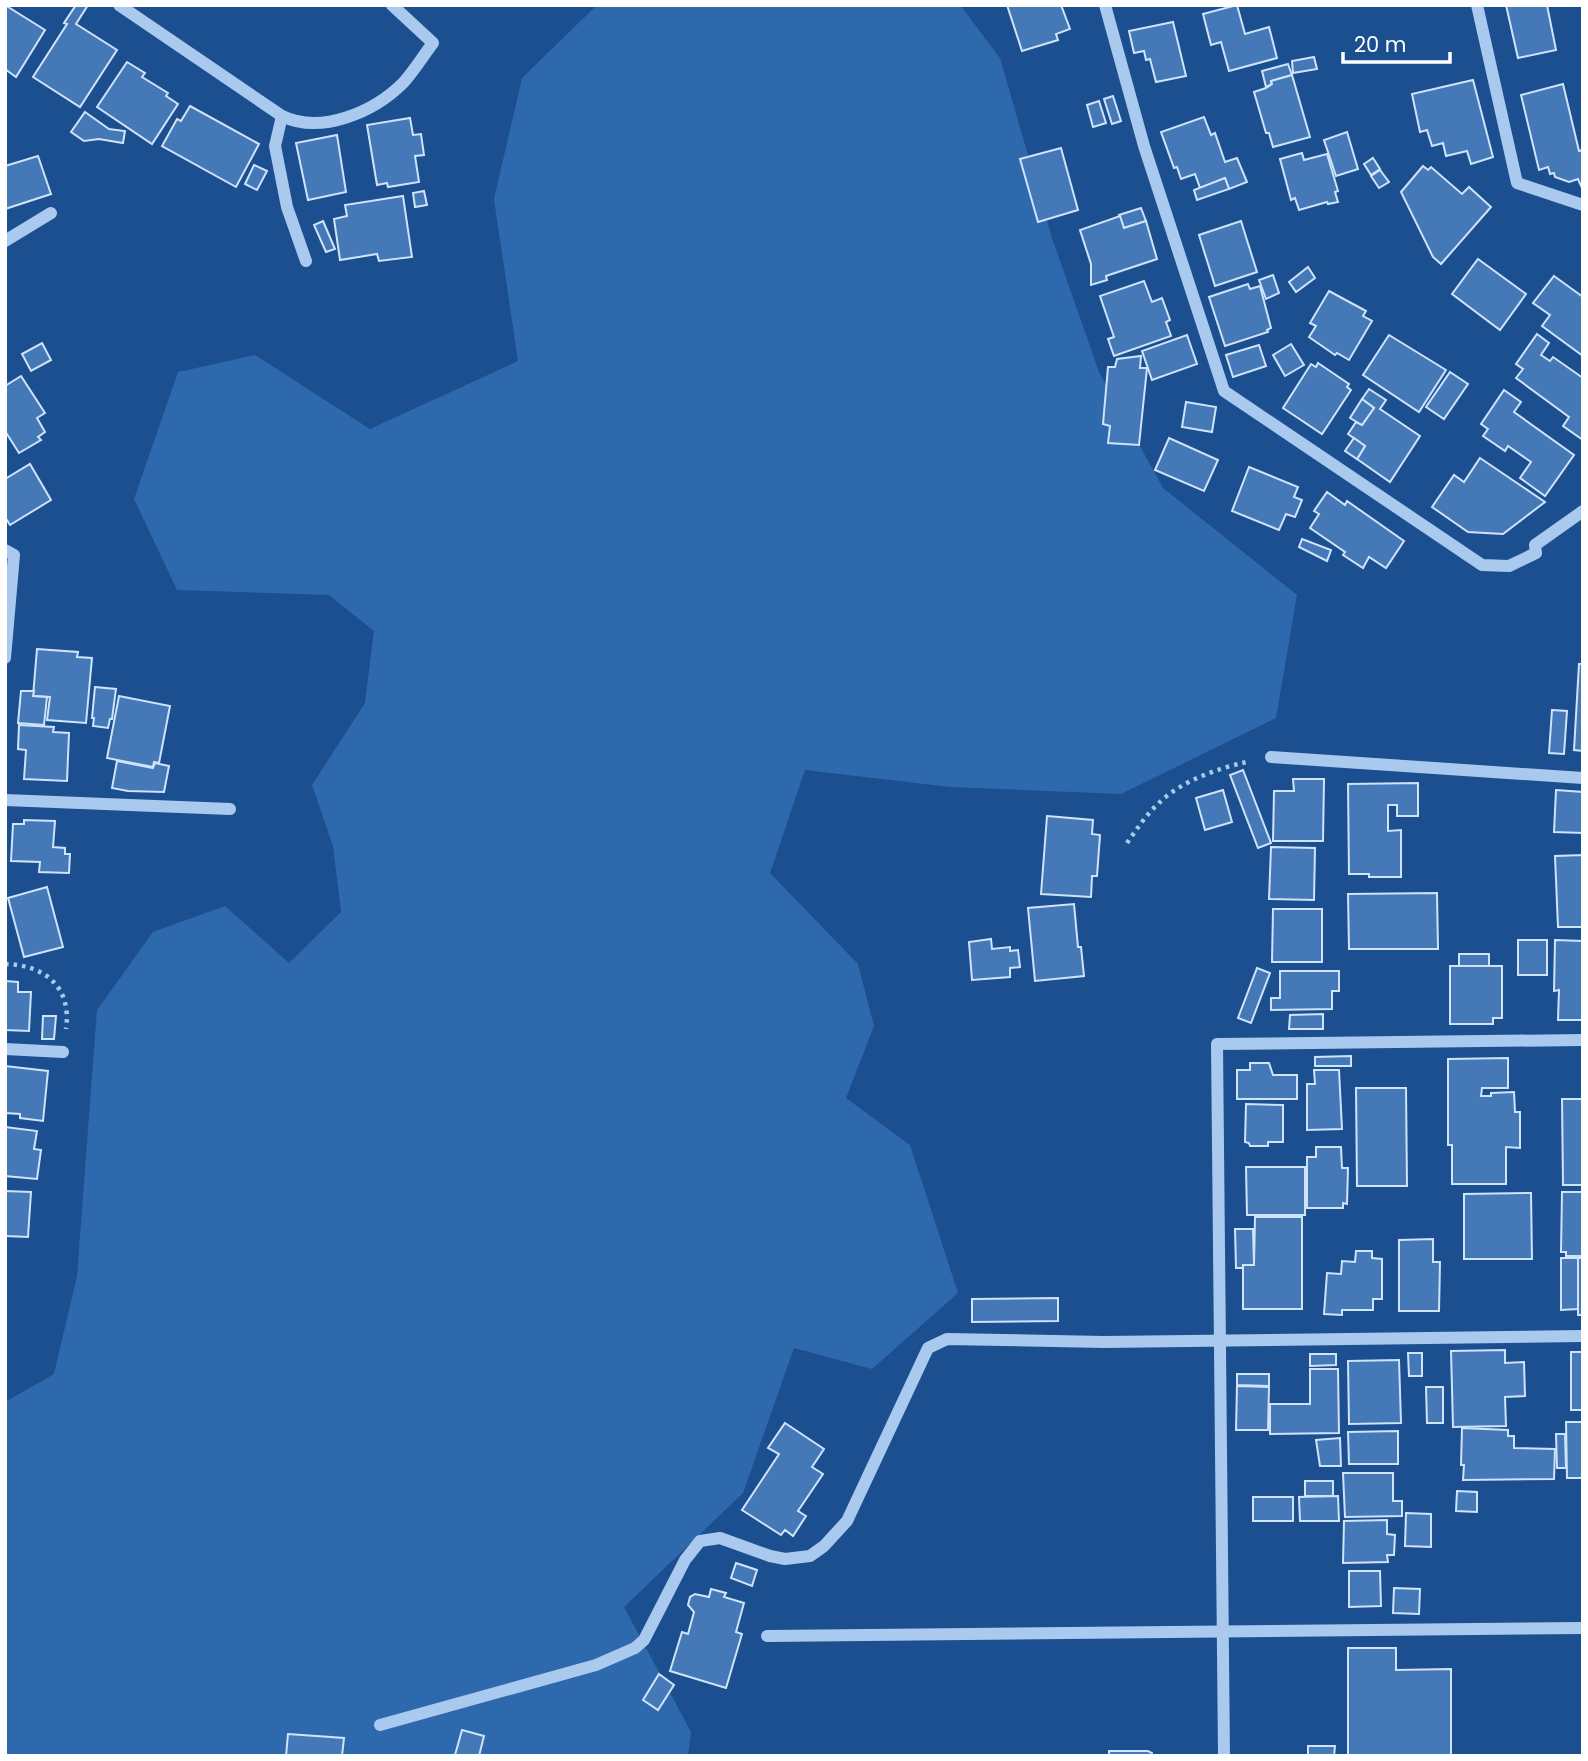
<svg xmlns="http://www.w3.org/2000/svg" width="1588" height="1761" font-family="Poppins,sans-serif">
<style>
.green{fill:#2e69ad}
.building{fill:#4478b7;stroke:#cfe3fa;stroke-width:2}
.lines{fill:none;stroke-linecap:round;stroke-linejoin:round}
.path{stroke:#a9c9ee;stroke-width:4.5;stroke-dasharray:3.5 5;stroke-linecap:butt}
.minor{stroke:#a9c9ee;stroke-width:12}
</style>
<rect width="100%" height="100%" fill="#1b4f8f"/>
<polygon class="green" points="597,5 960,5 1000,58 1052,238 1099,372 1163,488 1297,595 1276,718 1121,794 950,787 805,770 770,873 858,964 874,1026 846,1098 910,1145 958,1293 872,1369 794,1348 743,1493 624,1607 691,1732 688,1756 5,1756 5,1402 54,1374 77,1276 97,1010 153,932 225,906 289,963 341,912 333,846 312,785 365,703 374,631 329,595 177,590 134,499 178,372 255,355 370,429 518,361 494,199 522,78"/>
<g class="building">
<polygon points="5,5 45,30 16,77 5,69"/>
<polygon points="76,5 88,5 76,24 117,50 80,107 33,77 67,24 64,23"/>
<polygon points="1007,5 1061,5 1070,29 1056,34 1058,40 1022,51"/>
<polygon points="1237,5 1245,34 1269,27 1277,58 1229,71 1221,42 1211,45 1203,14"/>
<polygon points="1506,5 1547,5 1556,50 1518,58"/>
<polygon points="1173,22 1186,76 1156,82 1150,59 1146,60 1144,51 1134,53 1129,31"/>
<polygon points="1314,57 1317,69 1293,73 1292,61"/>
<polygon points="127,62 145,73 142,77 168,93 166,96 178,104 152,144 97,107"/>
<polygon points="1288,64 1292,75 1271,81 1272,84 1266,87 1262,71"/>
<polygon points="1292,75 1310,137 1273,147 1269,133 1266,133 1254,92 1266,88 1272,84 1271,81"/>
<polygon points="1473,80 1493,157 1471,164 1467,151 1446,156 1443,143 1432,146 1427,130 1420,132 1412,94"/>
<polygon points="1563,84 1579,151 1583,150 1583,185 1581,186 1578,179 1569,182 1555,177 1554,173 1550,174 1548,167 1539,170 1521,95"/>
<polygon points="1113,96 1121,121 1112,124 1104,99"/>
<polygon points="1099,101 1106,123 1093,127 1087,105"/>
<polygon points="190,106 259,144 236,187 162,146 177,119 181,121"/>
<polygon points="85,112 109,129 125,131 123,143 99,139 84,141 71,132"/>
<polygon points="1204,117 1211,135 1215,133 1225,162 1237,158 1247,182 1229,189 1225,178 1200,188 1195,174 1181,179 1177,167 1174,168 1161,132"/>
<polygon points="410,118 413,135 421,134 424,155 415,156 419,182 388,187 387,183 377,185 367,125"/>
<polygon points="1347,132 1358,169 1336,176 1324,140"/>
<polygon points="337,135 346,192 308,200 296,143"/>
<polygon points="1061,148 1078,210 1038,222 1020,159"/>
<polygon points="1302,153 1304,160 1327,154 1338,191 1335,192 1338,202 1328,204 1327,202 1299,210 1295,198 1291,200 1280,159"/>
<polygon points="38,156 51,194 5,209 5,166"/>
<polygon points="1373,158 1380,169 1371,175 1364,164"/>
<polygon points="254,165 267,171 257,190 245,184"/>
<polygon points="1423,166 1428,170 1431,167 1462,194 1469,187 1491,207 1441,264 1433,257 1401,192"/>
<polygon points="1380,170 1389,182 1379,188 1371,176"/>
<polygon points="1225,178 1229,189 1197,200 1194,190"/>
<polygon points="424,191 427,205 415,207 413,193"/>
<polygon points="403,196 412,257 379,261 377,254 340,260 334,219 347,216 345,205"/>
<polygon points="1141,208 1146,221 1124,228 1119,215"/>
<polygon points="1120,216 1124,228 1146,221 1157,259 1106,276 1107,280 1091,285 1091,264 1080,230"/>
<polygon points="323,221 335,249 326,252 314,225"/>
<polygon points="1241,221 1257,272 1215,286 1199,235"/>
<polygon points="1478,259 1526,294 1500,330 1452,294"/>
<polygon points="1308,267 1315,278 1296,292 1289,282"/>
<polygon points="1273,275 1279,293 1266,299 1259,280"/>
<polygon points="1554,276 1583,297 1583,356 1542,326 1550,315 1533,303"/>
<polygon points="1144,281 1152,302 1162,298 1170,320 1166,322 1171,336 1114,356 1108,339 1114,337 1100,296"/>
<polygon points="1248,284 1250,289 1260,286 1271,328 1267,330 1268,332 1225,346 1209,297"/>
<polygon points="1329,291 1366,311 1363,316 1372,321 1349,360 1337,353 1335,355 1309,337 1316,326 1310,323"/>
<polygon points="1537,334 1549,343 1541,355 1550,361 1553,357 1583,378 1583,440 1563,426 1569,417 1516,378 1523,369 1516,364"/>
<polygon points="1187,335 1197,364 1152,380 1142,351"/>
<polygon points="1389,335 1446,370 1419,412 1363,375"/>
<polygon points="42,343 51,360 31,371 22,354"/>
<polygon points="1291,344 1304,365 1285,376 1273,355"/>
<polygon points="1259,345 1266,366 1233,377 1226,355"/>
<polygon points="1141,356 1140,368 1147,368 1139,445 1108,443 1110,426 1103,424 1108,367 1115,367 1117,359"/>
<polygon points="1318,363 1349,384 1347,387 1351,390 1322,434 1283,408 1311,364 1316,367"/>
<polygon points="1450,372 1468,384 1444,419 1426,407"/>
<polygon points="21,376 45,413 37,418 45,432 38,437 41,440 19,453 5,431 5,386"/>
<polygon points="1369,389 1386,400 1380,409 1420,436 1390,482 1357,459 1365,446 1348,434 1356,422 1362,425 1374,408 1362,399"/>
<polygon points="1504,390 1521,402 1514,412 1574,455 1545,496 1520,478 1531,462 1508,446 1505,451 1483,436 1488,429 1481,424"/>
<polygon points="1362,399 1374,408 1362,425 1350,418"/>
<polygon points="1186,402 1216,407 1212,432 1182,427"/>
<polygon points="1169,438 1218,460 1204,491 1155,470"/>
<polygon points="1354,438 1365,446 1357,459 1345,451"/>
<polygon points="1480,458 1545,502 1503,534 1468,532 1432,507 1454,475 1464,482"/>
<polygon points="30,464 51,500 10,525 5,517 5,479"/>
<polygon points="1249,467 1298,487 1294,497 1302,500 1295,517 1286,514 1279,530 1232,511"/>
<polygon points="1327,492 1345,505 1347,501 1404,541 1386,568 1369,557 1363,568 1343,555 1345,552 1310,528 1319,514 1314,511"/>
<polygon points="1302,539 1331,550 1327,561 1299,547"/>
<polygon points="37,649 78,652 77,657 92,658 86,723 47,720 50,697 33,696"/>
<polygon points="1579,664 1583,664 1583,751 1574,750"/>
<polygon points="95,687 116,689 112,719 110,719 108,728 93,726 94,718 92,718"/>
<polygon points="21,691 34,691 33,696 47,697 44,725 18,723"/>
<polygon points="119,696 170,706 159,763 154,762 153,767 107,758"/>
<polygon points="1552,710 1567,711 1564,754 1549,753"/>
<polygon points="19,725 54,727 53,732 69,733 67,781 24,779 26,750 18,749"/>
<polygon points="117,761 153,768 155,763 169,766 164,792 128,791 112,788"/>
<polygon points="1243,770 1271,843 1258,848 1230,775"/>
<polygon points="1293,779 1324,779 1323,841 1273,841 1274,791 1294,791"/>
<polygon points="1418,783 1418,816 1397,816 1397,805 1388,805 1388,831 1401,830 1401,877 1369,877 1369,874 1349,874 1348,784"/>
<polygon points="1223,790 1232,822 1205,830 1196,798"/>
<polygon points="1556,790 1583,792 1583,833 1554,832"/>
<polygon points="1047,816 1093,820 1092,834 1100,835 1097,876 1092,876 1091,897 1041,894"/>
<polygon points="24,820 55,821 53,847 65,848 65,854 70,854 69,873 39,872 40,862 11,861 13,824 24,824"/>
<polygon points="1271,847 1315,848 1314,900 1269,899"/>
<polygon points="1583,855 1583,927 1558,927 1555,856"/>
<polygon points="47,887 63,947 24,957 8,898"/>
<polygon points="1437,893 1438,949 1349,949 1348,894"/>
<polygon points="1074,904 1078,947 1081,947 1084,976 1035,981 1028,908"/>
<polygon points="1273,909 1322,909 1322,962 1272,962"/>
<polygon points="991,939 992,949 1010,947 1010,951 1018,950 1020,967 1010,968 1010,977 972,980 969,942"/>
<rect x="1518" y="940" width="29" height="35"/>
<polygon points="1555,940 1583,941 1583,1020 1558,1020 1559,990 1554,991"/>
<rect x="1459" y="954" width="30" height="12"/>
<polygon points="1450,966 1502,966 1502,1018 1493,1018 1493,1024 1450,1024"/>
<polygon points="1257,968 1270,973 1251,1023 1238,1018"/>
<polygon points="1280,971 1339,971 1339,991 1332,991 1332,1009 1271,1010 1271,998 1280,998"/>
<polygon points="5,981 18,982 18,992 31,992 29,1031 5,1030"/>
<polygon points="1323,1014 1323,1029 1289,1029 1290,1015"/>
<polygon points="43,1016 56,1016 54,1039 42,1039"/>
<polygon points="1351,1056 1351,1066 1315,1066 1315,1057"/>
<polygon points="1508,1058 1508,1088 1482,1088 1481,1096 1491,1096 1491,1093 1514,1092 1515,1112 1520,1112 1520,1148 1506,1147 1506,1184 1452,1184 1452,1145 1448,1145 1448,1059"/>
<polygon points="1250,1063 1269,1063 1273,1075 1297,1075 1297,1099 1237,1099 1237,1070 1250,1070"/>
<polygon points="5,1066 48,1071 43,1121 20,1118 20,1114 5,1113"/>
<polygon points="1314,1070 1339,1070 1342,1129 1307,1130 1307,1084 1315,1084"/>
<polygon points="1356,1088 1406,1088 1407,1186 1357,1186"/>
<polygon points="1562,1099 1583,1099 1583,1185 1563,1185"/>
<polygon points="1246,1104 1283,1105 1283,1142 1268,1142 1268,1146 1250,1146 1249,1143 1245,1142"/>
<polygon points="5,1127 37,1131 34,1149 41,1150 37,1179 5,1176"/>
<polygon points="1316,1147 1341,1147 1342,1168 1348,1168 1347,1204 1343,1203 1343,1208 1307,1208 1307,1157 1316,1157"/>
<polygon points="1246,1167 1305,1167 1305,1215 1247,1215"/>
<polygon points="5,1191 31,1192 28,1237 5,1236"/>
<polygon points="1562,1192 1583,1192 1583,1256 1566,1256 1566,1252 1561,1252"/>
<polygon points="1531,1193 1532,1259 1464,1259 1464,1194"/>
<polygon points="1255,1217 1302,1217 1302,1309 1243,1309 1243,1265 1254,1265"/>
<polygon points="1235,1229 1253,1229 1254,1265 1243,1265 1243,1268 1236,1268"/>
<polygon points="1433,1239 1433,1262 1440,1262 1439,1311 1399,1311 1399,1240"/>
<polygon points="1356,1251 1372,1251 1372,1258 1382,1259 1382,1299 1373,1299 1373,1310 1342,1310 1342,1315 1324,1314 1327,1273 1341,1274 1342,1261 1355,1262"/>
<polygon points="1561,1258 1578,1258 1578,1309 1561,1310"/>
<rect x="1578" y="1258" width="5" height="57"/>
<polygon points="1058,1298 1058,1321 972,1322 972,1299"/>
<polygon points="1505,1350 1505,1363 1524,1362 1525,1396 1505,1397 1506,1426 1453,1427 1451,1351"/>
<rect x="1571" y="1352" width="12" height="58"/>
<polygon points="1408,1353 1422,1353 1422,1376 1409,1376"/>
<polygon points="1310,1354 1336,1354 1336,1365 1310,1366"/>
<polygon points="1399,1360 1401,1423 1349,1424 1348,1361"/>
<polygon points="1310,1369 1338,1369 1339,1433 1270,1434 1270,1404 1310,1404"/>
<polygon points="1237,1374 1269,1374 1269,1386 1237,1385"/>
<polygon points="1237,1386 1269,1387 1268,1430 1236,1430"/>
<polygon points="1426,1387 1443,1387 1443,1423 1427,1423"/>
<polygon points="1566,1422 1583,1422 1583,1478 1567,1478"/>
<polygon points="785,1423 824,1449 812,1467 823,1474 798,1511 806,1516 793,1536 785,1530 781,1535 742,1510 779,1454 768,1448"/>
<polygon points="1462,1428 1508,1430 1508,1436 1514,1436 1514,1448 1555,1449 1554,1479 1463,1480 1464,1465 1461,1465"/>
<polygon points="1398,1431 1398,1464 1349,1464 1348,1432"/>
<polygon points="1556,1434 1565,1434 1566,1468 1557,1468"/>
<polygon points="1340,1438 1341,1466 1320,1466 1316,1440"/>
<polygon points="1343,1473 1393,1473 1393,1501 1402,1501 1402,1516 1345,1517"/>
<rect x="1305" y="1481" width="28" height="15"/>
<polygon points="1457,1491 1477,1492 1477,1512 1456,1511"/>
<polygon points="1338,1496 1339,1521 1300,1521 1299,1497"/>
<rect x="1253" y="1497" width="40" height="24"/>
<polygon points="1406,1513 1431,1514 1431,1547 1405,1546"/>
<polygon points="1387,1520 1387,1534 1395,1535 1394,1555 1387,1555 1388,1562 1343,1563 1344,1521"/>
<polygon points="736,1563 757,1570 752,1586 731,1578"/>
<polygon points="1349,1571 1380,1571 1381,1606 1349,1607"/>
<polygon points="1394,1588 1420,1589 1419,1614 1393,1613"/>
<polygon points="711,1589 726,1593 724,1597 744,1603 736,1632 742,1634 726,1688 670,1671 682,1632 688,1634 694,1612 688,1605 690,1597 695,1594 709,1597"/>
<polygon points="1348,1648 1396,1648 1396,1670 1451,1669 1451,1756 1348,1756"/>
<polygon points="659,1674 674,1685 658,1710 643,1700"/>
<polygon points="462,1730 484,1736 479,1756 455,1755"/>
<polygon points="288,1734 344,1738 342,1756 286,1756"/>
<polygon points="1308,1746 1335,1746 1334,1756 1308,1756"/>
<polygon points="1109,1751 1148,1751 1152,1753 1152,1756 1109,1756"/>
</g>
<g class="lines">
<g class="path">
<path d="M1127 843C1137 829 1146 815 1158 804 1179 782 1218 768 1247 762"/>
<path d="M5 964C45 965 72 987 66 1029"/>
</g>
<g class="minor">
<path d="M119 5 282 116C321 135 374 112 403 83 414 71 423 56 433 43L392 5"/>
<polyline points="1105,5 1144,146 1224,391 1482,565 1509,566 1536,553 1535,545 1583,511"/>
<polyline points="1477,5 1517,183 1583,205"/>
<polyline points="282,116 275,146 287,207 306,261"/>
<polyline points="5,241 51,213"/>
<polyline points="5,550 14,555 5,658"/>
<polyline points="1271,757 1583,778"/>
<polyline points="5,800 230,809"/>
<polyline points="5,1049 63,1052"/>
<polyline points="767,1636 1583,1628"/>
<polyline points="380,1725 596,1665 635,1648 644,1640 685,1560 700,1541 720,1538 770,1556 785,1559 810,1556 824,1546 847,1521 928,1348 947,1339 1104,1342 1583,1336"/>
<polyline points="1224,1756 1217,1044 1583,1040"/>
</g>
</g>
<rect width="1588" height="1761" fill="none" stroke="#ffffff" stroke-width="14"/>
<path d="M1343 52v10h107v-10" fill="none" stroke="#ffffff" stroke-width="3.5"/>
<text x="1354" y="52" font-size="21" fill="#ffffff" stroke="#1b4f8f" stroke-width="5" paint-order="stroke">20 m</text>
</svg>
